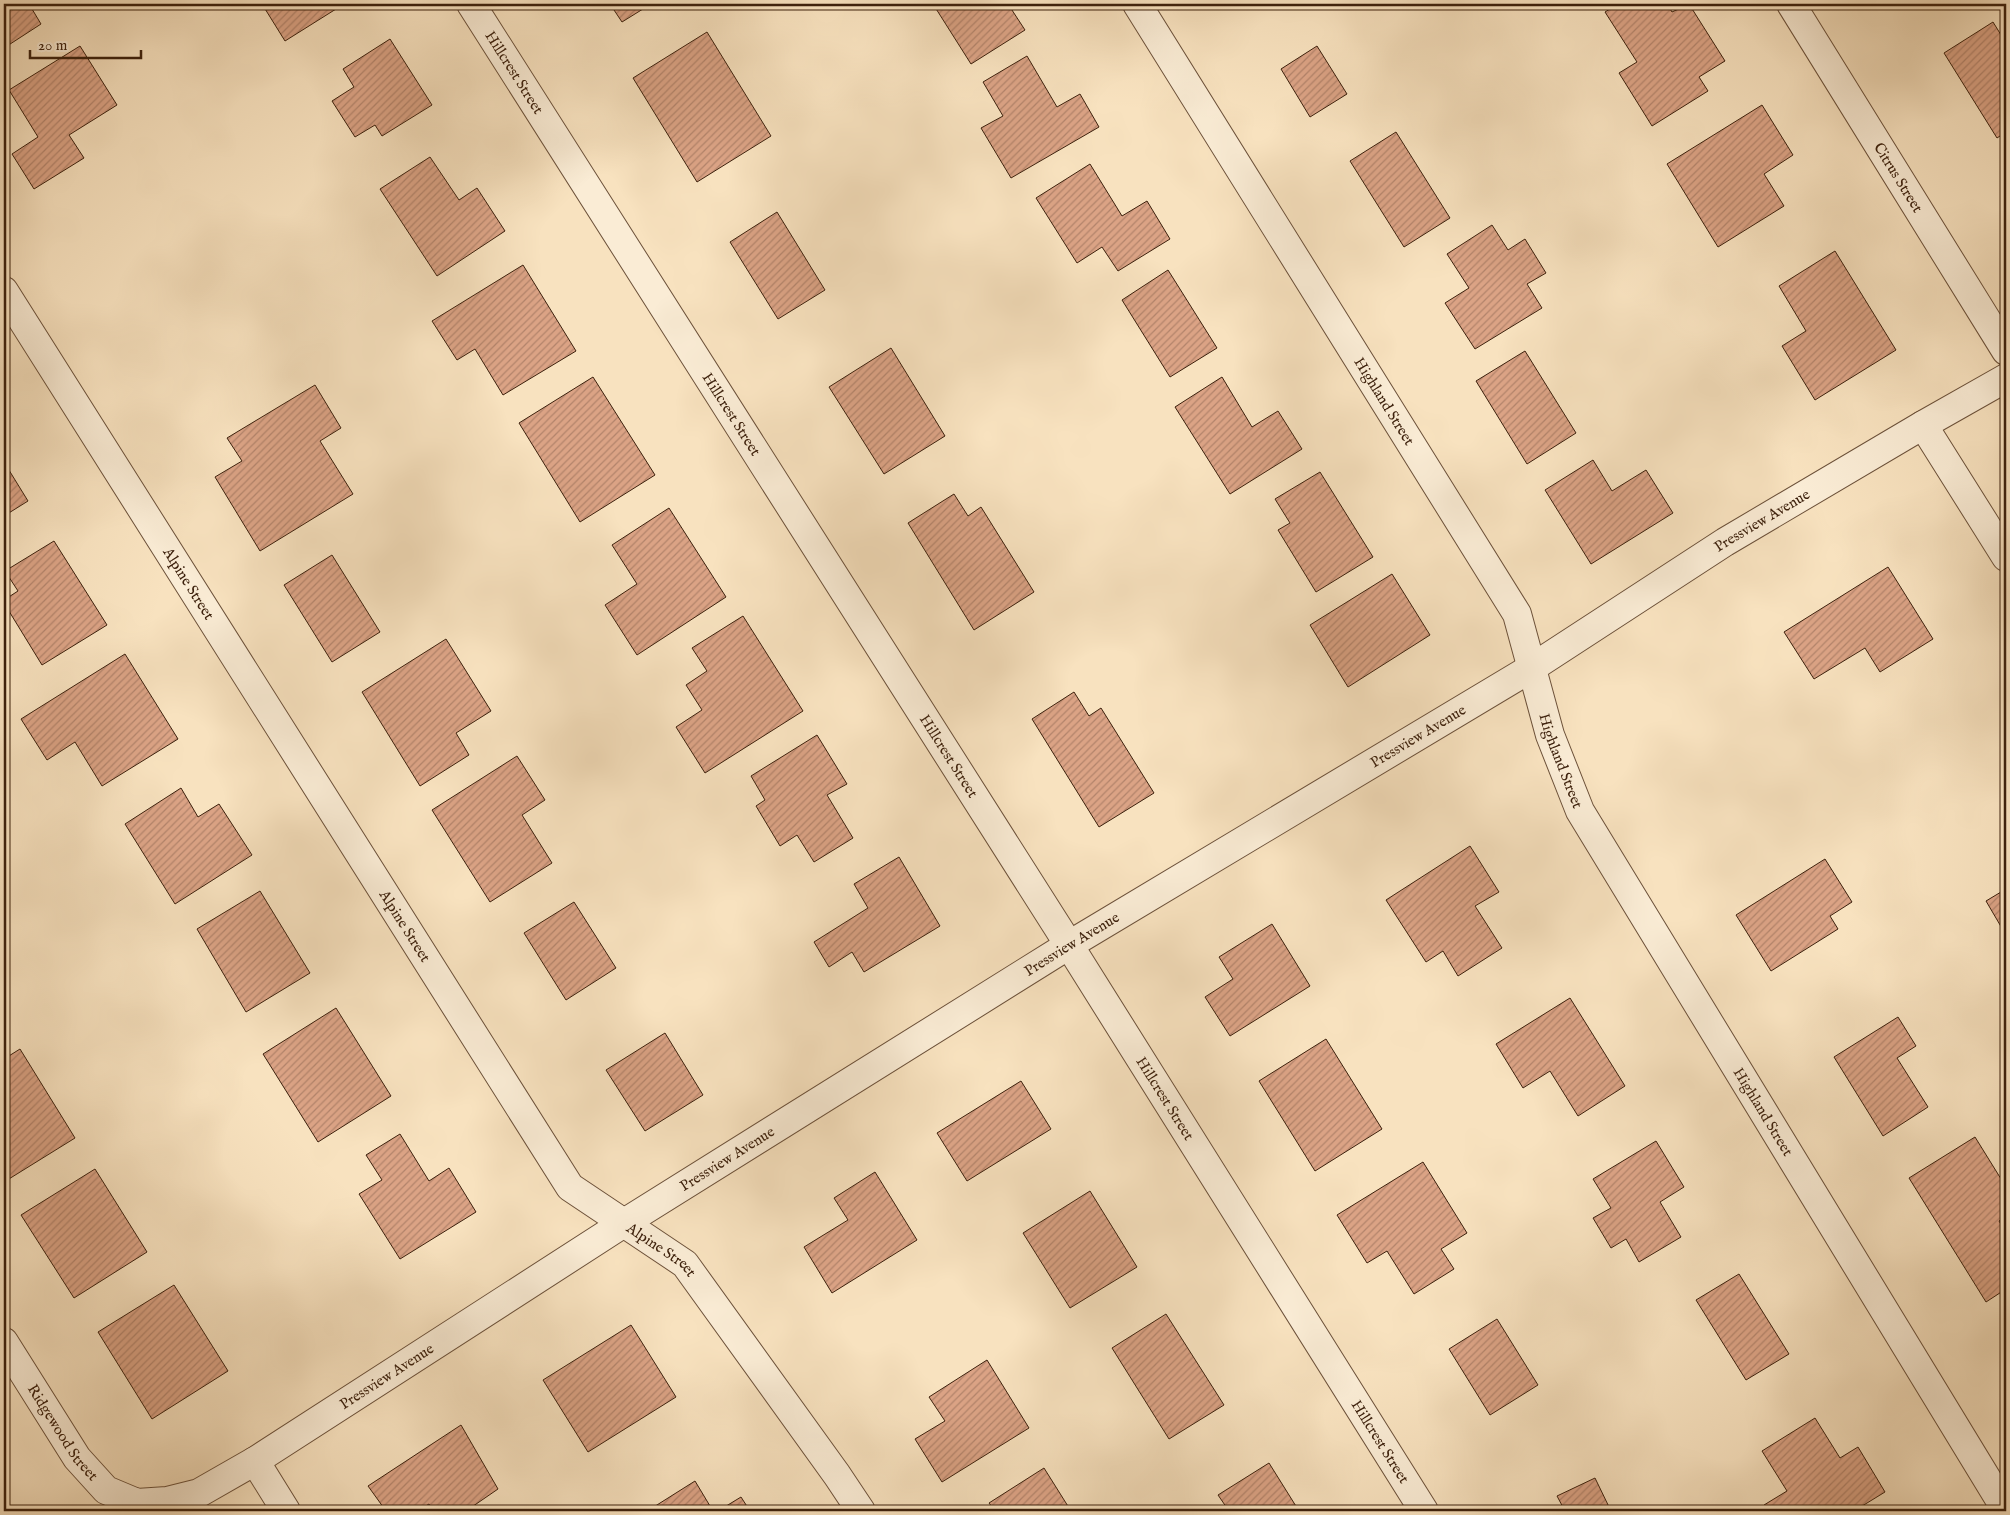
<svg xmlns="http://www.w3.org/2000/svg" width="2010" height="1515" font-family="'IM FELL English',serif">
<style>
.building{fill:url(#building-hatch);stroke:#3d210d}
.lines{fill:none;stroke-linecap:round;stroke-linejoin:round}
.minor-casing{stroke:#6c513a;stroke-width:30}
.minor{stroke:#faecd5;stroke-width:28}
.labels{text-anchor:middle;stroke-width:5;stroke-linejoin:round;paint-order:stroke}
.street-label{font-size:15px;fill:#3d210d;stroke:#faecd5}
</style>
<defs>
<pattern id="building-hatch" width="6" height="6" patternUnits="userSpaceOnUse" patternTransform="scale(1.25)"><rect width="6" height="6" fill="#dba385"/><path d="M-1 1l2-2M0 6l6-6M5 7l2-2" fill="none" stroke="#b3846b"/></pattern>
</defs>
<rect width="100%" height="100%" fill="#f8e2bf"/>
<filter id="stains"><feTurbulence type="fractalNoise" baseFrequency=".004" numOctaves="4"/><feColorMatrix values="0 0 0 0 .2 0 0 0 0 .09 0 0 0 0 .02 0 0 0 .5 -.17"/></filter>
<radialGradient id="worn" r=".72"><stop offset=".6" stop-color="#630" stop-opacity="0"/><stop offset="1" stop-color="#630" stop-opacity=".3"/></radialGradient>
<g class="building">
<polygon points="4,4 29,4 41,24 4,48"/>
<polygon points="262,4 344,4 285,41"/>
<polygon points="610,4 651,4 622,22"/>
<polygon points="933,4 1008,4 1025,30 971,64"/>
<polygon points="1618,4 1667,4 1672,12 1689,4 1725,61 1699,77 1708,91 1652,126 1619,73 1637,62 1605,12"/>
<polygon points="1993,22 2006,43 2006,132 1997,138 1944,53"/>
<polygon points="707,32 771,136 697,182 633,78"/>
<polygon points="390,39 432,105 382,136 375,125 355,137 332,101 354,87 343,69"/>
<polygon points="80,46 117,105 69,135 84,158 34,189 12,154 38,137 9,90"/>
<polygon points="1317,46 1347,94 1310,117 1281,69"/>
<polygon points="1027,56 1057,107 1080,94 1099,127 1011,178 981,128 1003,116 983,82"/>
<polygon points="1762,105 1793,155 1764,174 1784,206 1718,247 1667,164"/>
<polygon points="1396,132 1450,218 1404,247 1350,161"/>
<polygon points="430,157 459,200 477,188 505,231 437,276 380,189"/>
<polygon points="1090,164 1122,216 1147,201 1170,239 1118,271 1102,247 1077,263 1036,198"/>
<polygon points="777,212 825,290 778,319 730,242"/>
<polygon points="1492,225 1508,250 1525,239 1546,273 1527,284 1542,308 1475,349 1445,303 1469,288 1447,254"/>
<polygon points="1835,251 1896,350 1815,400 1782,346 1806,331 1779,286"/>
<polygon points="523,265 576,351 503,395 475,349 457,360 432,321"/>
<polygon points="1168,270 1217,348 1170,377 1122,300"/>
<polygon points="891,348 945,436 884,474 829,387"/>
<polygon points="1525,351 1576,433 1527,464 1476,381"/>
<polygon points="593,377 655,475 580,522 519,423"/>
<polygon points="1222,377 1252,427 1278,411 1302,449 1230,494 1175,407"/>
<polygon points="315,385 341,428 320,441 353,494 260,551 215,477 242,461 227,438"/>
<polygon points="1593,460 1612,491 1646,470 1673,513 1591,564 1545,490"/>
<polygon points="4,462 28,501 4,516"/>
<polygon points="1320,472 1373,557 1316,592 1278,530 1290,523 1275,499"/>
<polygon points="954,494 968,516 981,507 1034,592 974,630 908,523"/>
<polygon points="669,508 726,597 637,655 605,605 637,584 612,545"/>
<polygon points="54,541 107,625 42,665 4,603 4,600 18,591 5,571"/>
<polygon points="332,555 380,632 332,662 284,585"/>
<polygon points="1888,567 1933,639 1880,672 1865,648 1814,679 1784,632"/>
<polygon points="1392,574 1430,635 1348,687 1310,625"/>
<polygon points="743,616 803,711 705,773 676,727 702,710 686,685 707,671 692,648"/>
<polygon points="446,639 491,711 456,733 469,755 420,786 362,692"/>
<polygon points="125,654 178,739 102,786 75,742 47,760 21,719"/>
<polygon points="1074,692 1089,716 1101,708 1154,793 1099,827 1032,719"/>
<polygon points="817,735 847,784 827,795 853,838 814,862 797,835 780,846 756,806 765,800 751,776"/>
<polygon points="517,756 545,800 522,815 552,863 490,902 432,810"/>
<polygon points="181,788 198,817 219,804 252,855 175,904 125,824"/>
<polygon points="1470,846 1499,892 1475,906 1502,948 1458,976 1443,951 1426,962 1386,900"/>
<polygon points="899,857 940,926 864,972 852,952 829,967 814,942 868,908 854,884"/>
<polygon points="1825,859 1852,902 1830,916 1838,929 1771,971 1736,915"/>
<polygon points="2006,889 2006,928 2003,930 1986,901"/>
<polygon points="260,891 310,973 246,1012 197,929"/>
<polygon points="574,902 616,968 566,1000 524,933"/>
<polygon points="1272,924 1310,986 1230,1036 1205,997 1233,979 1219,957"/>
<polygon points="4,946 8,953 4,956"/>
<polygon points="1570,998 1625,1086 1578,1116 1550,1071 1523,1088 1496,1044"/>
<polygon points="336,1008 391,1096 318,1142 263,1054"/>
<polygon points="1898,1017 1916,1046 1897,1058 1928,1107 1883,1136 1834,1057"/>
<polygon points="665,1033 703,1095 645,1131 606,1070"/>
<polygon points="1326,1039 1382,1129 1315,1171 1259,1081"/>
<polygon points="20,1049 75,1138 4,1182 4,1059"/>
<polygon points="1021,1081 1051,1129 967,1181 937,1133"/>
<polygon points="400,1134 429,1181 449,1168 476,1212 400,1259 359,1194 382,1180 366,1155"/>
<polygon points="1975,1137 2006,1187 2006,1216 1999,1221 2006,1233 2006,1289 1986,1302 1909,1178"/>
<polygon points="1656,1141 1684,1187 1660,1202 1681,1237 1639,1262 1626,1239 1611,1248 1593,1218 1611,1208 1593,1179"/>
<polygon points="1423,1162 1467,1233 1441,1249 1454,1269 1414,1294 1387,1251 1367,1263 1337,1215"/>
<polygon points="95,1169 147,1252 74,1298 21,1215"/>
<polygon points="875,1172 917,1240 832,1293 804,1247 848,1220 834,1198"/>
<polygon points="1090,1191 1137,1267 1070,1308 1023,1233"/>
<polygon points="1739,1274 1789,1354 1746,1380 1696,1300"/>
<polygon points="174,1285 228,1371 152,1419 98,1332"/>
<polygon points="1166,1314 1224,1405 1169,1439 1112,1348"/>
<polygon points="1497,1319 1538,1385 1490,1415 1449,1349"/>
<polygon points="631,1325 676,1397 588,1452 543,1380"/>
<polygon points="2006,1336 2006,1347 2001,1339"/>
<polygon points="987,1360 1029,1428 942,1482 915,1439 945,1421 929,1397"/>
<polygon points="1815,1418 1840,1458 1858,1447 1885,1492 1854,1511 1768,1511 1764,1505 1787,1491 1762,1451"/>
<polygon points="461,1425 498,1489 466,1511 433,1511 429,1504 417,1511 386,1511 368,1486"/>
<polygon points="1269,1463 1299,1511 1229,1511 1218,1495"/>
<polygon points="1044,1468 1071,1511 995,1511 989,1503"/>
<polygon points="1595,1478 1611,1511 1565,1511 1557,1496"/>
<polygon points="695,1481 713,1511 651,1511 649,1510"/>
<polygon points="741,1497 750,1511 718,1511"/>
</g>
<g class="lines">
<defs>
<g id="minor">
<path id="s1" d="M471 4 1069 945 1424 1511"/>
<path id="s2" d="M1137 4 1517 614 1550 735 1580 811 2006 1510"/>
<path id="s3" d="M1791 4 2006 351"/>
<path id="s4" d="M4 291 570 1187 685 1264 837 1475 861 1511"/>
<polyline points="1923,425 2006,557"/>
<path id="s5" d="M4 1342 77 1458 106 1490 137 1503 167 1501 199 1493 255 1461 624 1223 1069 945 1533 667 1725 542 1923 425 2006 378"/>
<polyline points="255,1461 286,1511"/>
</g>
</defs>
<use href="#minor" class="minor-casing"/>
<use href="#minor" class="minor"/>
</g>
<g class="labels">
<g class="street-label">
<text dy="5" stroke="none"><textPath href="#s1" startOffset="81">Hillcrest Street</textPath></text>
<text dy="5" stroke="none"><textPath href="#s3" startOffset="204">Citrus Street</textPath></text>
<text dy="5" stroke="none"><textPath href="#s2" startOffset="468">Highland Street</textPath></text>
<text dy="5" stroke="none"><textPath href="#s1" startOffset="486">Hillcrest Street</textPath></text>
<text dy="5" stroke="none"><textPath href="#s5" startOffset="2118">Pressview Avenue</textPath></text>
<text dy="5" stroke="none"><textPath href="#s4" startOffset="346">Alpine Street</textPath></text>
<text dy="5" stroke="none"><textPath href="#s5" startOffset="1712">Pressview Avenue</textPath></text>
<text dy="5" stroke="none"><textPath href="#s1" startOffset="891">Hillcrest Street</textPath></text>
<text dy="5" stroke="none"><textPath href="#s2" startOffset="872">Highland Street</textPath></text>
<text dy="5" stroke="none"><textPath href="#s4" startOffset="751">Alpine Street</textPath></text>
<text dy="5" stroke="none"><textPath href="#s5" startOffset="1308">Pressview Avenue</textPath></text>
<text dy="5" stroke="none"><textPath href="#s1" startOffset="1296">Hillcrest Street</textPath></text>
<text dy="5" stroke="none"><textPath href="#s2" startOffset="1278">Highland Street</textPath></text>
<text dy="5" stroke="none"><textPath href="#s5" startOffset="902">Pressview Avenue</textPath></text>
<text dy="5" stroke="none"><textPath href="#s4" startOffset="1171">Alpine Street</textPath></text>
<text dy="5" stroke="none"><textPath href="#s5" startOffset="498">Pressview Avenue</textPath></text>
<text dy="5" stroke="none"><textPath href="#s5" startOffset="108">Ridgewood Street</textPath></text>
<text dy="5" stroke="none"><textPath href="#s1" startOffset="1701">Hillcrest Street</textPath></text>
</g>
</g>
<rect width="2010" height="1515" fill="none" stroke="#f8e2bf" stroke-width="20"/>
<rect x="5" y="5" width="2000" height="1505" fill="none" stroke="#3d210d" stroke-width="2.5"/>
<rect x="10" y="10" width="1990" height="1495" fill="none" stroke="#3d210d"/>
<path d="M30 50v8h111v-8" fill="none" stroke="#3d210d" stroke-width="2.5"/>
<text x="38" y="50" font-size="15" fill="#3d210d" stroke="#faecd5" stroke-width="4" paint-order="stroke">20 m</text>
<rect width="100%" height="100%" filter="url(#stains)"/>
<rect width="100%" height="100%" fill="url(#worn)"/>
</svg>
